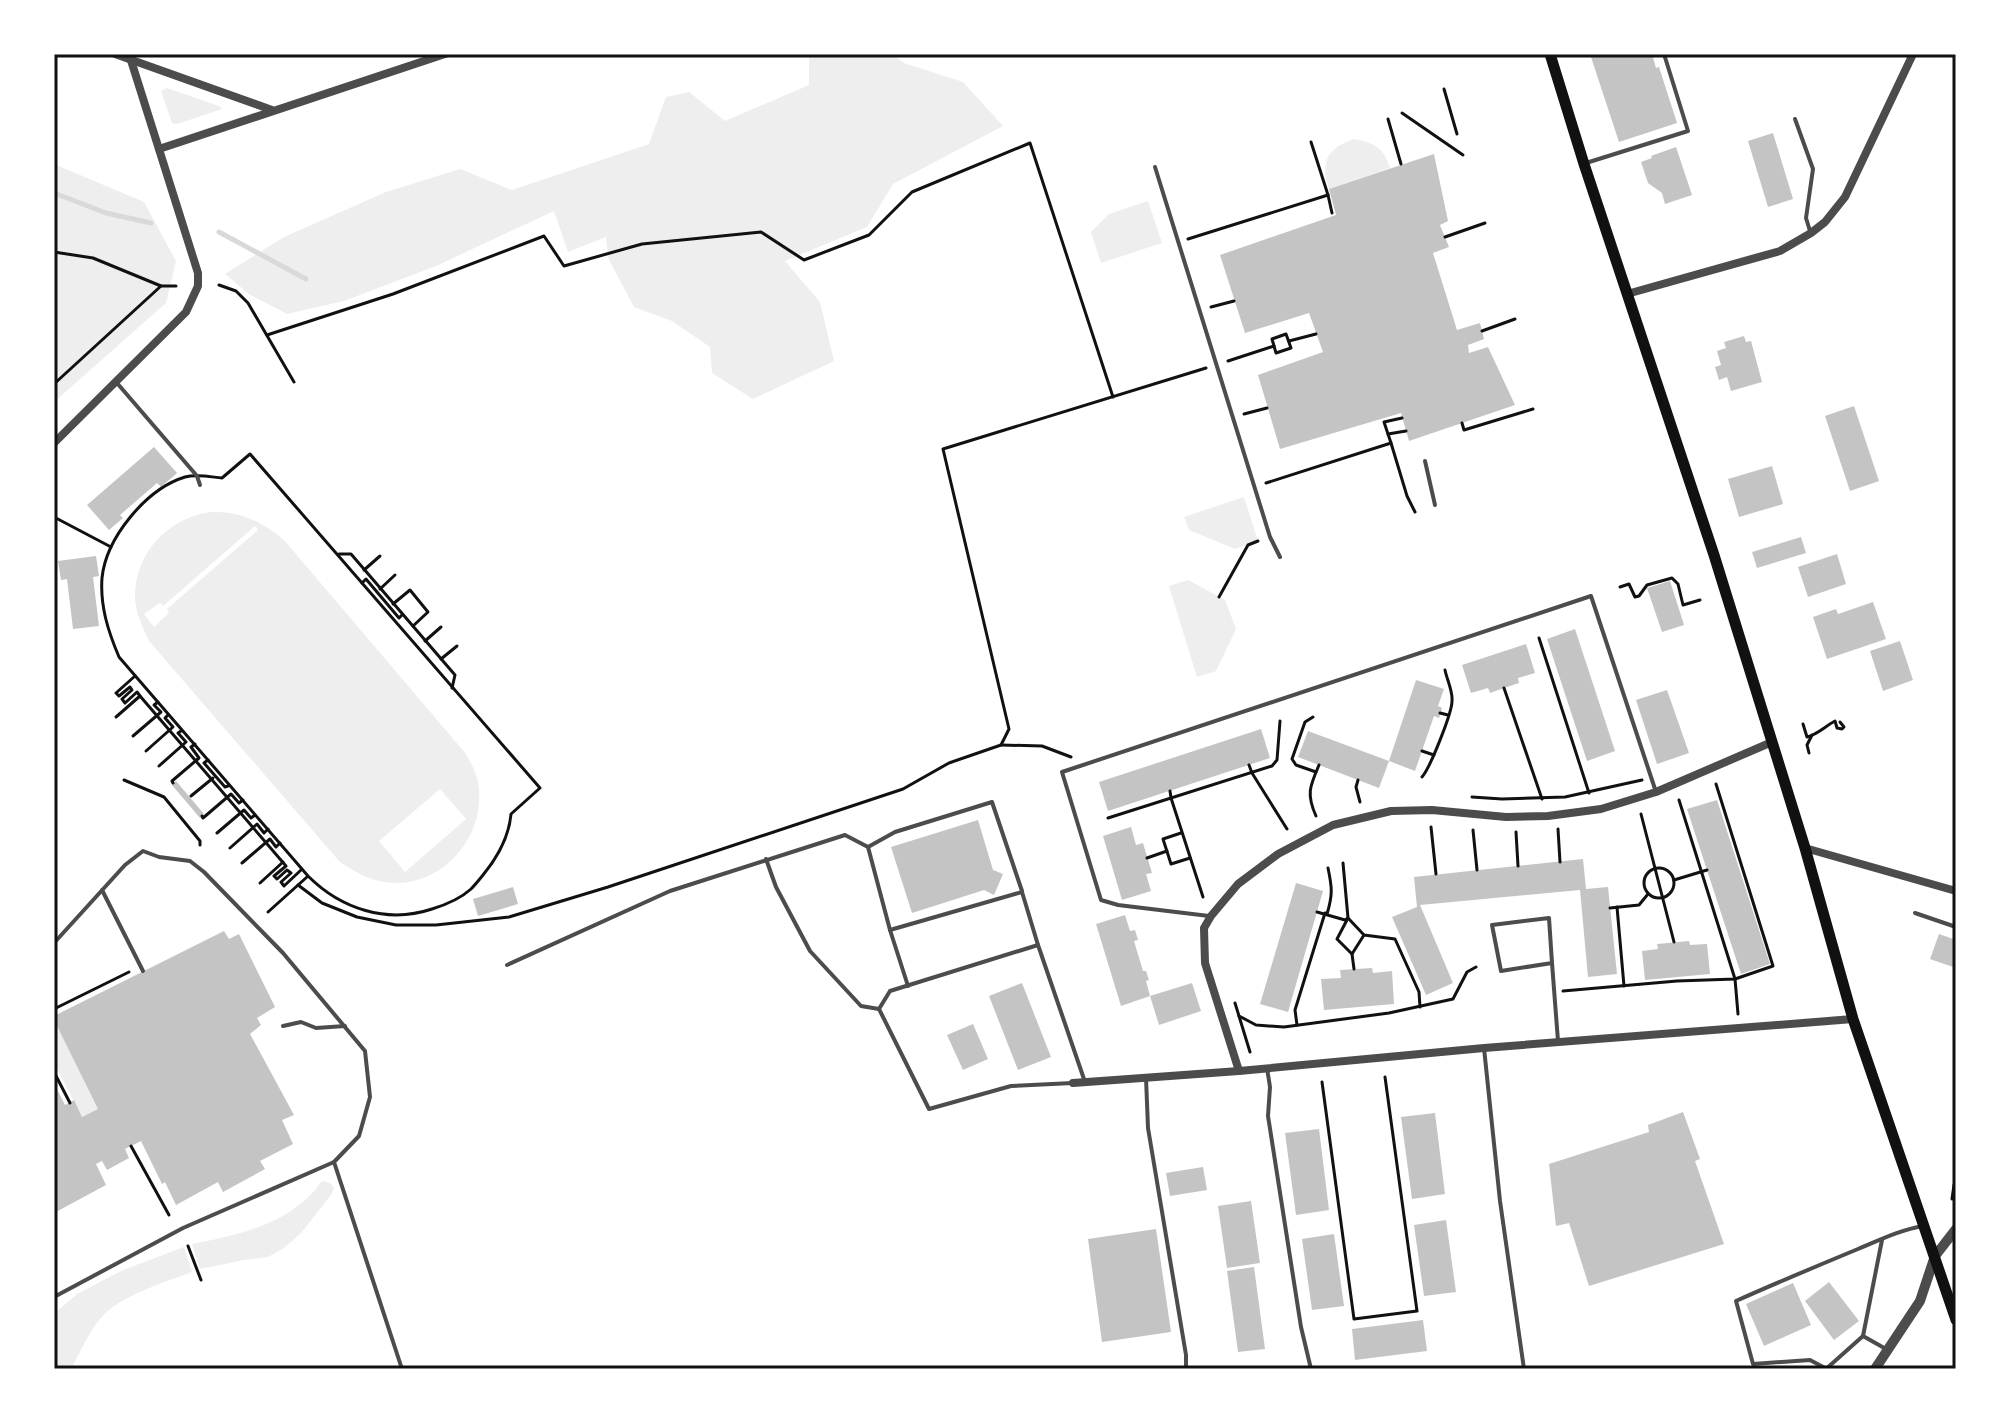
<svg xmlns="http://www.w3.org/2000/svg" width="2010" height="1423" font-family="Merriweather,serif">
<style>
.green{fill:#eee;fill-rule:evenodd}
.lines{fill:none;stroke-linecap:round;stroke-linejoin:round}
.stream{stroke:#d9d9d9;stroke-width:5}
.building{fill:#c4c4c4}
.path{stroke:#111;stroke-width:3}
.service{stroke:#4c4c4c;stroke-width:4}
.minor{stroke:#4c4c4c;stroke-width:8}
.tertiary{stroke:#4c4c4c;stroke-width:10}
.secondary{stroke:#111;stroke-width:11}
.neatline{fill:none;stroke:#111;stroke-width:3}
</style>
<rect width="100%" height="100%" fill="#fff"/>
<g class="green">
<polygon points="809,54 892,54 904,63 963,82 1003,126 893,184 867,227 785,261 820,302 834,361 753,399 712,373 710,347 672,321 634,307 608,258 606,237 568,252 554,211 436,266 344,301 287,314 249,294 225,274 284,237 386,192 460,169 512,190 649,144 666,97 689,92 725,121 809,85"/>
<polygon points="167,88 219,106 222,109 177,124 172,123 161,91"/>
<path d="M1354 139C1376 143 1383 148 1390 168L1329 189C1320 162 1327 148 1354 139Z"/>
<polygon points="54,164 144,202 176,261 166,303 54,402"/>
<polygon points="1148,201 1162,243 1101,263 1091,232 1109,214"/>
<polygon points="1244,497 1258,541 1235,549 1189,530 1184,517"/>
<path d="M211 512C240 511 261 521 284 540L466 754C471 763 476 772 478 782 487 833 447 883 396 883 374 883 356 873 339 861L149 641C143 628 136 614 135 599 134 554 167 518 211 512ZM255 526 258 530 167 609 169 613 154 627 144 614 160 603 163 606ZM440 789 466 819 405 872 379 841Z"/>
<polygon points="1188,580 1225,600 1236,629 1216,671 1197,677 1169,586"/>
<polygon points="57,1026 98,1109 82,1117 54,1063 54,1028"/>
<path d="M325 1181 331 1184 334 1188 331 1195 301 1233 284 1248 268 1257 244 1260 200 1269 192 1244C238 1235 292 1224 321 1182Z"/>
<path d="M184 1247 192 1272C168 1281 127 1294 108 1311 91 1325 82 1350 71 1369H54V1314L77 1294 123 1270Z"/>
</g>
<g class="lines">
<g class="stream">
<polyline points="54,193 106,213 151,223"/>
<polyline points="219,232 306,279"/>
</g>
</g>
<g class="building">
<polygon points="1590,54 1652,54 1656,68 1659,67 1677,123 1619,142"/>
<polygon points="1773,133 1793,199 1768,207 1748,141"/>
<polygon points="1676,147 1692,195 1665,204 1662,193 1648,183 1641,162 1652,158 1651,156"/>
<polygon points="1434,154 1448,221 1440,225 1449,247 1433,253 1457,330 1480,323 1484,339 1468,345 1469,353 1488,347 1515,405 1409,441 1401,413 1280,449 1258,375 1323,352 1309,313 1245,333 1220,255 1336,215 1329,189"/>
<polygon points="1744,336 1746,342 1751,341 1762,382 1731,391 1727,377 1719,380 1715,367 1721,365 1717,351 1726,348 1724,342"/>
<polygon points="1854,406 1879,481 1850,491 1825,416"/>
<polygon points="154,447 177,473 161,487 157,483 120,515 123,518 109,530 87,505"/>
<polygon points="1772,466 1783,504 1739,517 1728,479"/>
<polygon points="1801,537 1806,553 1757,568 1752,552"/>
<polygon points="1837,554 1846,584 1808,597 1798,567"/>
<polygon points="96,556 99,576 93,577 99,626 73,629 67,579 61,580 58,561"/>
<polygon points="1670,581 1684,625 1662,632 1647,588"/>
<polygon points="1873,602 1886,639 1827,659 1813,617 1836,609 1838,614"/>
<polygon points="1575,629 1615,751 1587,761 1547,639"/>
<polygon points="1900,641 1913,680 1883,691 1870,651"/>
<polygon points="1526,644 1535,673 1518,678 1519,683 1504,688 1490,693 1488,688 1471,693 1462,665"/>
<polygon points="1416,680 1444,689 1438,706 1442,708 1439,718 1434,716 1415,771 1389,761"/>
<polygon points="1667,690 1689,753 1657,764 1636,700"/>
<polygon points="1261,729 1270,758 1108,811 1099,782"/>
<polygon points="1308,731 1389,761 1379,788 1298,757"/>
<polygon points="176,781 204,814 200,818 172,785"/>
<polygon points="1717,800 1770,964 1741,974 1687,809"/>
<polygon points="978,820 993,870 1003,874 994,895 984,890 912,913 891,847"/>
<polygon points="1131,827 1136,845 1143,843 1152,873 1146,874 1151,891 1122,900 1103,836"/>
<polygon points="1583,859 1586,889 1608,887 1617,974 1588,977 1580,890 1420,905 1453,983 1426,995 1392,917 1417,907 1414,877"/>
<polygon points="1296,883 1323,891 1288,1012 1260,1004"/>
<polygon points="513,887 518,904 478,916 473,899"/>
<polygon points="1125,915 1130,931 1135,930 1138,940 1134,941 1143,971 1146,971 1149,980 1146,981 1150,996 1192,983 1201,1011 1159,1025 1150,996 1121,1006 1096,924"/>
<polygon points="224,931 229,939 239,934 275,1007 257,1018 261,1025 250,1034 294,1115 282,1120 293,1144 260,1161 265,1169 223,1192 218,1182 176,1205 165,1182 162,1184 141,1141 125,1149 129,1158 107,1170 102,1161 96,1164 106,1185 54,1213 54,1083 65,1105 74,1100 82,1117 98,1109 54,1020 54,1016"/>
<polygon points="1939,934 1956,940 1956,968 1930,959"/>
<polygon points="1689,941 1690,945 1707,944 1710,974 1645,980 1642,951 1658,949 1657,944"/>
<polygon points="1372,968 1373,973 1392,971 1394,1004 1324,1010 1321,979 1341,978 1340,970"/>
<polygon points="1022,983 1051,1057 1018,1070 989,996"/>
<polygon points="973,1024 988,1059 963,1070 947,1035"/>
<polygon points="1683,1112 1700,1159 1695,1161 1724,1244 1589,1286 1569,1223 1556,1226 1549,1164 1649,1132 1648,1125"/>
<polygon points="1435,1113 1445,1194 1412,1199 1401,1117"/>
<polygon points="1319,1129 1329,1210 1296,1215 1285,1133"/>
<polygon points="1203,1167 1207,1190 1170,1196 1166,1173"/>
<polygon points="1251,1201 1260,1263 1227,1268 1218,1206"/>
<polygon points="1446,1220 1456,1292 1424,1296 1414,1225"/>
<polygon points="1156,1229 1171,1332 1102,1342 1088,1239"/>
<polygon points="1334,1234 1344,1306 1312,1310 1302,1239"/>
<polygon points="1254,1267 1265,1349 1238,1352 1227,1271"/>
<polygon points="1829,1282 1859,1321 1834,1340 1805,1301"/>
<polygon points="1793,1283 1811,1325 1764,1346 1746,1304"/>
<polygon points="1423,1320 1427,1351 1355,1360 1352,1329"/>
</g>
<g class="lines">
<g class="path">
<polyline points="1444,89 1457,134"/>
<polyline points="1402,113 1463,155"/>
<polyline points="1388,119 1401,164"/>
<polyline points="1311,142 1328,195"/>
<polyline points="1445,237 1485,223"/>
<polyline points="1188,239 1328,195 1332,213"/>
<polyline points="54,252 93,258 161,286 54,384"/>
<polyline points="219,285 236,291 248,303 294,382"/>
<polyline points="161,286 176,286"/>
<polyline points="1211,307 1234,301"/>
<polyline points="1482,331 1515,319"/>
<polygon points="1286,334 1291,348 1276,353 1272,339"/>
<polyline points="267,335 393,294 544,236 564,266 642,244 761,232 804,260 869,235 912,192 1030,143 1113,397"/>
<polyline points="1289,341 1316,334"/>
<polyline points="1228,361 1274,346"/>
<polyline points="1244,414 1267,408"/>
<polyline points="1462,423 1464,430 1533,409"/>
<polyline points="1388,434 1406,431"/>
<polyline points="1391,443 1384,422 1402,418"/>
<path d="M250 454 540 788 511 814C509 837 497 858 483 875 479 880 475 885 471 889 460 899 445 905 432 909 387 924 341 909 308 876L119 657C108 631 100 606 102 578 106 538 146 489 185 477 197 474 211 477 222 478Z"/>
<polyline points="1266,483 1391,443 1407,496 1415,512"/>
<polyline points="54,517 111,547"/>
<polyline points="339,554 351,554 455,675 452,688"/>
<polyline points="364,570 380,556"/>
<polyline points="362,583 366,579 399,618 402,615"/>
<polyline points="1620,587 1629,584 1635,597 1639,596 1647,585 1672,578 1678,584 1683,605 1700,600"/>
<polyline points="380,589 395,575"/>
<polyline points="1219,597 1248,545 1258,541"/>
<polyline points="393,604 410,590 428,612 413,626"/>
<polyline points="1539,638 1589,793"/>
<polyline points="425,641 441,627"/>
<polyline points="441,659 457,646"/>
<polyline points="135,676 116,693 119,696 130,687 132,690 122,699 125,703 137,692 140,696 286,866 274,876 277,879 287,870 291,873 281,882 284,886 301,870"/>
<polyline points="1504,688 1542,799"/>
<polyline points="1440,713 1448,715"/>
<polyline points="116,717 140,696"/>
<polyline points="1313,717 1305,722 1292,759 1296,765 1316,772"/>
<path d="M1803 724 1807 737C1818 734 1824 727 1835 721L1837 728 1842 729 1844 727 1840 722"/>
<polyline points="133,736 161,712 154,705 158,702"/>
<polyline points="1001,745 1042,746 1071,757"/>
<polyline points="146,751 173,727 165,718 168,715"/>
<polyline points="1422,751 1434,755"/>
<polyline points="1809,753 1807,745 1812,735"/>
<polyline points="208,760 204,763 225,787 228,786"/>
<polyline points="1249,765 1252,773 1287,829"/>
<polyline points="159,766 186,742 178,733 181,731"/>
<path d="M1422 777C1430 768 1452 713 1452 701 1453 691 1447 680 1445 670"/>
<polyline points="124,780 164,797 200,841 200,845"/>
<polyline points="1358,780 1356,787 1360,802"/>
<polyline points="173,783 172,781 199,758 191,747 195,744"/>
<polyline points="1170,791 1171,798 1203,897"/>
<polyline points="191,796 213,778"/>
<polyline points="1472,797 1502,799 1565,797 1642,780"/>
<polyline points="1679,800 1735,979 1738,1014"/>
<polyline points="1641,814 1674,942"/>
<polyline points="202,816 203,818 231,794 239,803 243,800"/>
<path d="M1316 816C1306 794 1310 786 1319 765"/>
<polyline points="1108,818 1272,766 1277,760 1280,721"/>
<polyline points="1431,827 1436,874"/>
<polyline points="1558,829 1560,862"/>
<polyline points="1473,830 1477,870"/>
<polyline points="1516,832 1518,866"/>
<polyline points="217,833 244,810 251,818 255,815"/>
<polyline points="1181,833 1163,839 1171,864 1190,858"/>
<polyline points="230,848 257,824 264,833 268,829"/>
<polyline points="1147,858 1167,851"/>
<polyline points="242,863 270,839 276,847 280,843"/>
<polyline points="1343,863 1348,918 1364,935 1395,939 1419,992 1420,1007"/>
<circle cx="1659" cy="883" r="15"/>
<polyline points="1674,880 1707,870"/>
<polyline points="260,883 283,862"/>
<polyline points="298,885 322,903 357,917 396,925 436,925 509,917 608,887 903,789 949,763 1001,745 1009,729 943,449 1206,368"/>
<polyline points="1617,907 1624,986"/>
<polyline points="1610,908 1639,905 1648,894"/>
<polyline points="268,912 307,877"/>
<polyline points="1317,912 1345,920 1348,918 1337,939 1352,954 1364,935"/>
<path d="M1327 914C1333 894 1332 887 1328 868"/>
<polyline points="1352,954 1354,969"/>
<polyline points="1563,991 1677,981 1735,979 1773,966 1716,784"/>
<polyline points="1235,1003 1250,1052"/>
<polyline points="54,1009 129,972"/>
<polyline points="1239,1016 1256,1025 1284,1027 1389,1013 1453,999 1467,972 1476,967"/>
<polyline points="1297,1025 1295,1010 1325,913"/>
<polyline points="54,1072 70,1103"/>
<polyline points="1322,1082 1354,1319 1417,1311 1385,1077"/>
<polyline points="131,1146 169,1215"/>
<polyline points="1952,1199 1954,1185"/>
<polyline points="188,1246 201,1280"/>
</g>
<g class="service">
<polyline points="1795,119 1813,169 1806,218 1810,231"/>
<polyline points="1586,163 1688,131 1664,54"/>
<polyline points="1155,167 1270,537 1280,557"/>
<polyline points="117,383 197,476 200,485"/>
<polyline points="1425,461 1435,505"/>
<polyline points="868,847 895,832 992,802 1022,891"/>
<polyline points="766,859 776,887 810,951 861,1006 879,1009"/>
<polyline points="102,890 143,971"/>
<polyline points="1915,913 1956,927"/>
<polyline points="1209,916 1118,905 1101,900 1062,772 1591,596 1656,792"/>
<polyline points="54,943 125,865 143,851 159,857 190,861 204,872 283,953 365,1051 370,1097 359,1136 334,1162 402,1369"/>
<polyline points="1552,963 1549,918 1492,925 1501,971 1552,963 1558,1041"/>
<polyline points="507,965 670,891 845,835 868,847 890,930"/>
<polyline points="908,986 890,930 1022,892 1038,945"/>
<polyline points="283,1026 301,1022 316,1028 345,1026"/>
<polyline points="1484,1048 1500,1201 1524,1369"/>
<polyline points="1267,1068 1270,1087 1268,1116 1301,1327 1311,1369"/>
<polyline points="1146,1078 1148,1128 1186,1355 1186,1369"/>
<polyline points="1073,1083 1011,1086 929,1109 879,1009 890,991 1038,945 1085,1082"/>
<polyline points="54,1297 183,1228 334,1162"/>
<polyline points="1863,1336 1886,1349"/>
<path d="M1825 1368 1810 1360 1753 1364 1736 1301C1776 1283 1817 1266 1858 1249 1880 1240 1900 1230 1923 1226"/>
<polyline points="1591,1369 1601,1368"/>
<polyline points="1826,1369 1863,1336 1882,1240"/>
</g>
<g class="minor">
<polyline points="115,54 272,110"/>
<polyline points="159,149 445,54"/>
<polyline points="1627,294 1780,251 1811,233 1825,222 1845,197 1913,54"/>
<polyline points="54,443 186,312 198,286 198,273 129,54"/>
<polyline points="1805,848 1956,891"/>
<polyline points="1239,1071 1205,963 1204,928 1211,916 1238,884 1278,854 1333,825 1391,811 1432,810 1506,817 1548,816 1601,809 1656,792 1772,742"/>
<polyline points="1073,1083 1239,1071 1484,1048 1853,1019"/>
</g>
<polyline class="tertiary" points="1875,1369 1920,1301 1935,1256 1956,1229"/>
<polyline class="secondary" points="1550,54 1584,164 1714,555 1805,848 1853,1019 1956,1320"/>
</g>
<rect width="2010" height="1423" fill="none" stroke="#ffffff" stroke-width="112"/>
<rect x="56" y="56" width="1898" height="1311" class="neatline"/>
</svg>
